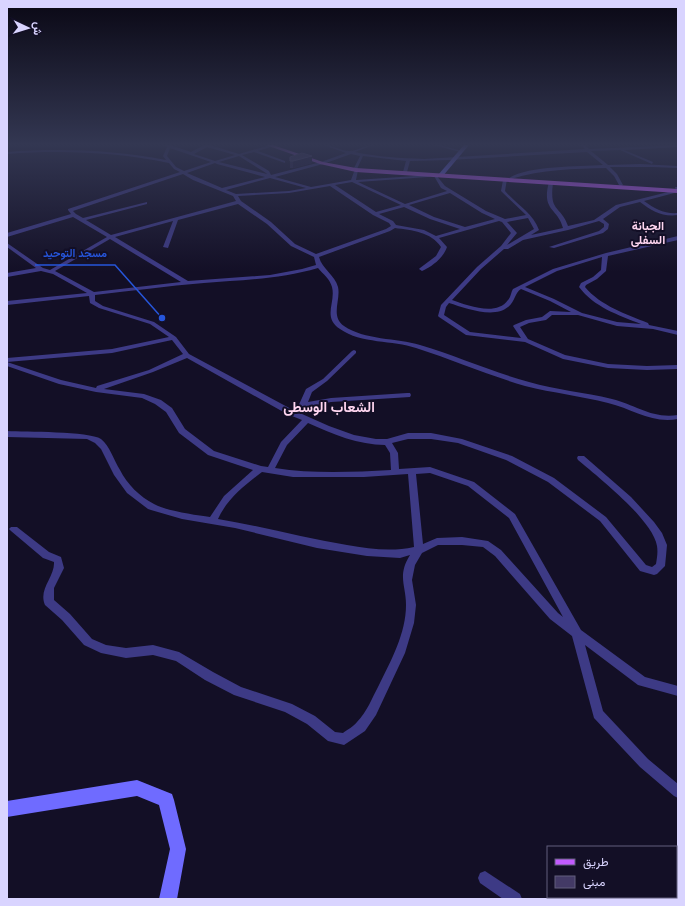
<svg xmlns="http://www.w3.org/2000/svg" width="685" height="906" font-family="'Noto Sans',Vazirmatn,sans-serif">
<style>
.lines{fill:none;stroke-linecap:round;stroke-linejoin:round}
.minor{fill:#3d3a85;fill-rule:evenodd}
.secondary{fill:#6f6bff;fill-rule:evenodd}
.primary{fill:#c25bff;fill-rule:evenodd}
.wall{fill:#312854}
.shaded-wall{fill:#1d163a}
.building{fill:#433a66;stroke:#5a527e}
.labels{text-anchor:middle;stroke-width:4;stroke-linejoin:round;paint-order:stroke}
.far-district-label{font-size:12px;font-weight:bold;fill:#ffd6f0;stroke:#130f26}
.district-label{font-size:14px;font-weight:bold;fill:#ffd6f0;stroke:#130f26}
.leader{fill:none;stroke:#2655da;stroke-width:1.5}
.callout-dot{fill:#2655da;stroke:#130f26;stroke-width:1.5}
.callout-label{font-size:11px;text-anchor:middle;font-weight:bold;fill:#2655da;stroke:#130f26;stroke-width:4;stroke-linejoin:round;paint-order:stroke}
</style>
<rect width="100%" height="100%" fill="#130f26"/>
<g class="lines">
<g class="minor">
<path d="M163 145H170L191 152 204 145H210L239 154 270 145H276L258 151 285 161V163L254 152 242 155 269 171 271 175 321 162 346 153 324 145C333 145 343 152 350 151 358 151 365 145 373 145L355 152C378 157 400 158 424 159L585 149 581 145H585L589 149 678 145V147L624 150 653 162 652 164 620 150 591 151 608 165 640 164 678 166V168L653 167H610L617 174 623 185 621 186 619 185 614 176 606 168C573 169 542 169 511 179L509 178C530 165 578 167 603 165L587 152 449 160 410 161 407 172 405 173 403 172 406 161 363 156 357 169 358 170 356 180 430 175V176L428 177 358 182 405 204 447 191 441 188 434 176 436 175 445 186 486 211 505 219 526 215 501 191 503 180 507 179 505 191C517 205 533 213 539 230L531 235 563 228C558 208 541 211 549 182L553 183C549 213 561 205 568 226L594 220 616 205 676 190 675 187H678V192L644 201C655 209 664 214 678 213V215C662 217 652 211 640 202L620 207 603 219 609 224 608 229 603 233 554 248 549 247 599 231 604 227V224L599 221 568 230 523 240 508 249H504L481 269 452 300C467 305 496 317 508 300 511 297 511 292 513 289L553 269 606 253 678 236V240L608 256 606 271 597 279 586 285 585 287C601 306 626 314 648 323L649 325 678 331V335L653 329 617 326 578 315H552L546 320 529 323 520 327 528 339 565 355 608 364 647 366 678 365V369L647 370 608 368 563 359 525 342 466 335 439 317 438 316 441 305 477 267 501 246 511 233 502 222 499 221 439 238 447 247C443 258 433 266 422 271L419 269 420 268 436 256 441 247C431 232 412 230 395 228L390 231 319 257C322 269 335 275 338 287 341 300 330 316 344 326 364 340 397 338 420 345 457 356 492 372 529 382 556 390 584 392 612 399 636 405 652 419 678 415V419C652 424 633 409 608 403 581 396 553 393 525 386 488 375 453 360 416 348 393 340 361 344 340 329 322 317 336 303 332 287 330 279 323 274 318 268 281 279 242 280 204 283 167 286 131 291 95 295V301L103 306 154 322 176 337 189 354 293 410 329 426 354 435 376 439H387L408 433H431L462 439 512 456 554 478 606 517 646 565 652 567 656 564C657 558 658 552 657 546 653 520 598 477 578 460L577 458 578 456H584L631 497 654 522 662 533 667 545 666 556 665 566 657 574 654 575 640 571 600 521 548 482 506 460 458 443 431 439H408L392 443 398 453 399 469 430 467 474 482 515 514 581 630 645 677 678 686V696L638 685 585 645 603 711 648 759 678 784V798L674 796 640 767 594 718 572 636 550 619 495 556 483 547 462 545H438L422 553 415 565 412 580 416 605 414 623 405 653 376 715 365 731 344 745 328 741 307 724 285 712 234 695 205 680 176 661 153 655 126 658 101 653 84 645 62 620 45 605C38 589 55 577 54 562L43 558 11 531 9 529 11 527H17L49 552 61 557 64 568 54 588V600L70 614 92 639 106 645 126 648 153 645 179 652 213 672 241 687 292 704 315 716 335 732 343 733C347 730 354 726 357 722 367 712 372 698 379 685 391 661 406 633 406 605 406 585 397 576 410 555L400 558 367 556 317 548 235 528 182 519 151 510 148 509 127 493 114 475 101 449 95 443 87 439 7 437V431C25 432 89 431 101 439 110 446 114 461 120 470 127 484 140 497 154 504 167 511 195 515 210 517L224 496 253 470 208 455 179 433 166 412 155 404 142 398 96 392 59 384 7 366V358L112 349 169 337 150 324 99 308 90 303 89 296 7 305V301L87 293 53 274 41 271 7 277V273L36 268 7 247V243L43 268 50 270 107 237 73 217 7 237V233L71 214 68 210V209L180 172 174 169 169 163C115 152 62 150 7 154V152C61 148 113 150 166 160L163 156 167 147ZM207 147 235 155 215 161 194 154ZM170 148 211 162 184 171 176 167 167 156ZM351 154 360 156 354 168 355 169 351 180 311 187 275 177 323 164ZM239 156 266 173 267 174 219 162ZM215 163 217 164 265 177 222 188 187 173ZM183 174 193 180 233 196 236 201 111 235 86 220 147 204V202L83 218 76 214 73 211ZM270 178 306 188 289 191 236 194 226 190ZM352 182 401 205 376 212 335 185ZM330 186 373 215 389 223 391 226 386 229 316 254 295 244 271 222 241 201 238 196 289 193ZM450 193 482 213 495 219 465 227 434 217 409 205ZM238 204 267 224 291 246 314 257 316 265 302 269 270 275 188 281 115 237 173 221 163 247 168 248 178 220ZM404 207 430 219 460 229 436 236 424 230 396 225 393 221 379 214ZM528 218 534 229 507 245 517 233 507 222ZM110 239 181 282 94 292 55 271ZM602 257 601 270 593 277 581 283 579 287C594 307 618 315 641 324L617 322 582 313 554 299 525 287 557 271ZM521 289 550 301 571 312 550 311 542 317 526 320 514 325 513 326 521 338 470 332 444 315 446 307 449 303C465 308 494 319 508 307 515 302 515 292 521 289ZM172 340 183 354 149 370 97 386 96 388 61 380 7 362 112 353ZM187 358 287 414 302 420 281 442 268 467 261 466 214 451 185 429 172 408 161 400 144 394 104 389 153 372ZM308 423C332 434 359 445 385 445L390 453 391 470C353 472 313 474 275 468L287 445ZM262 472 293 477H364L408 474 414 547C392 552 370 549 347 545 304 538 261 526 218 519 227 499 245 485 262 472ZM430 473 468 486 509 518 563 617 558 613 501 550 488 541 462 537 437 538 423 544 416 474Z"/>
<polygon points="434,145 440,145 462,151 460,152"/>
<polygon points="354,350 356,351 356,353 327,381 312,392 308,402 331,398 407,393 410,393 411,395 410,397 331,402 306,407 304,411 298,411 297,409 306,389 323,379 352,351"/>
<polygon points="485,871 520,894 522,899 503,899 480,883 478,878 480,873"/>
</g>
<g class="secondary">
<polygon points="464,145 469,145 442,177 438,177 438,175"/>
<polygon points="137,780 172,794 174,800 186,849 177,899 159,899 170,849 159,805 137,796 7,817 7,801"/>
</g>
<polygon class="primary" points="266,145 273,145 323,162 356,168 678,189 678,193 356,172 320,164"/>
</g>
<polygon class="wall" points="290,157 312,163 293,168 290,168"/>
<polygon class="shaded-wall" points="312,156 312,163 293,168 293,161"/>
<polygon class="building" points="302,153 312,156 293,161 290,161 290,157"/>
<linearGradient id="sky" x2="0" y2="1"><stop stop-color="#0a0815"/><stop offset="0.53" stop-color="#333752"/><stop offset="1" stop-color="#333752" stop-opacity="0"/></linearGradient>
<rect width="685" height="272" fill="url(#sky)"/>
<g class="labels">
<g class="far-district-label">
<text x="648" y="230">الجبانة<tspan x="648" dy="14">السفلى</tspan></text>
</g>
<g class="district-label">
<text x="329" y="412">الشعاب الوسطى</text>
</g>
</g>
<path class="leader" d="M162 318L115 265H35"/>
<circle class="callout-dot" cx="162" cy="318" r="4"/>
<g class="callout-label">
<text x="75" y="257">مسجد التوحيد</text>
</g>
<rect width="685" height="906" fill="none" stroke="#d9d4ff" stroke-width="16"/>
<rect x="547" y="846" width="130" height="52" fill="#130f26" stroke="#625e7d"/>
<rect x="555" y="859" width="20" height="6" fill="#c25bff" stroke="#625e7d"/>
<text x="583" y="866" font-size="12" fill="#d9d4ff">طريق</text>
<rect x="555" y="876" width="20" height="12" fill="#433a66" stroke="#625e7d"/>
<text x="583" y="886" font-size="12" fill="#d9d4ff">مبنى</text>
<g transform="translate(28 28) rotate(94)" stroke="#130f26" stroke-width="3" paint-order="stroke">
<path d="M0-3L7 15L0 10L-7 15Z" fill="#d9d4ff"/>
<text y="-6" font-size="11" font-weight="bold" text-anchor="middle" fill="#d9d4ff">ش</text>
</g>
</svg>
